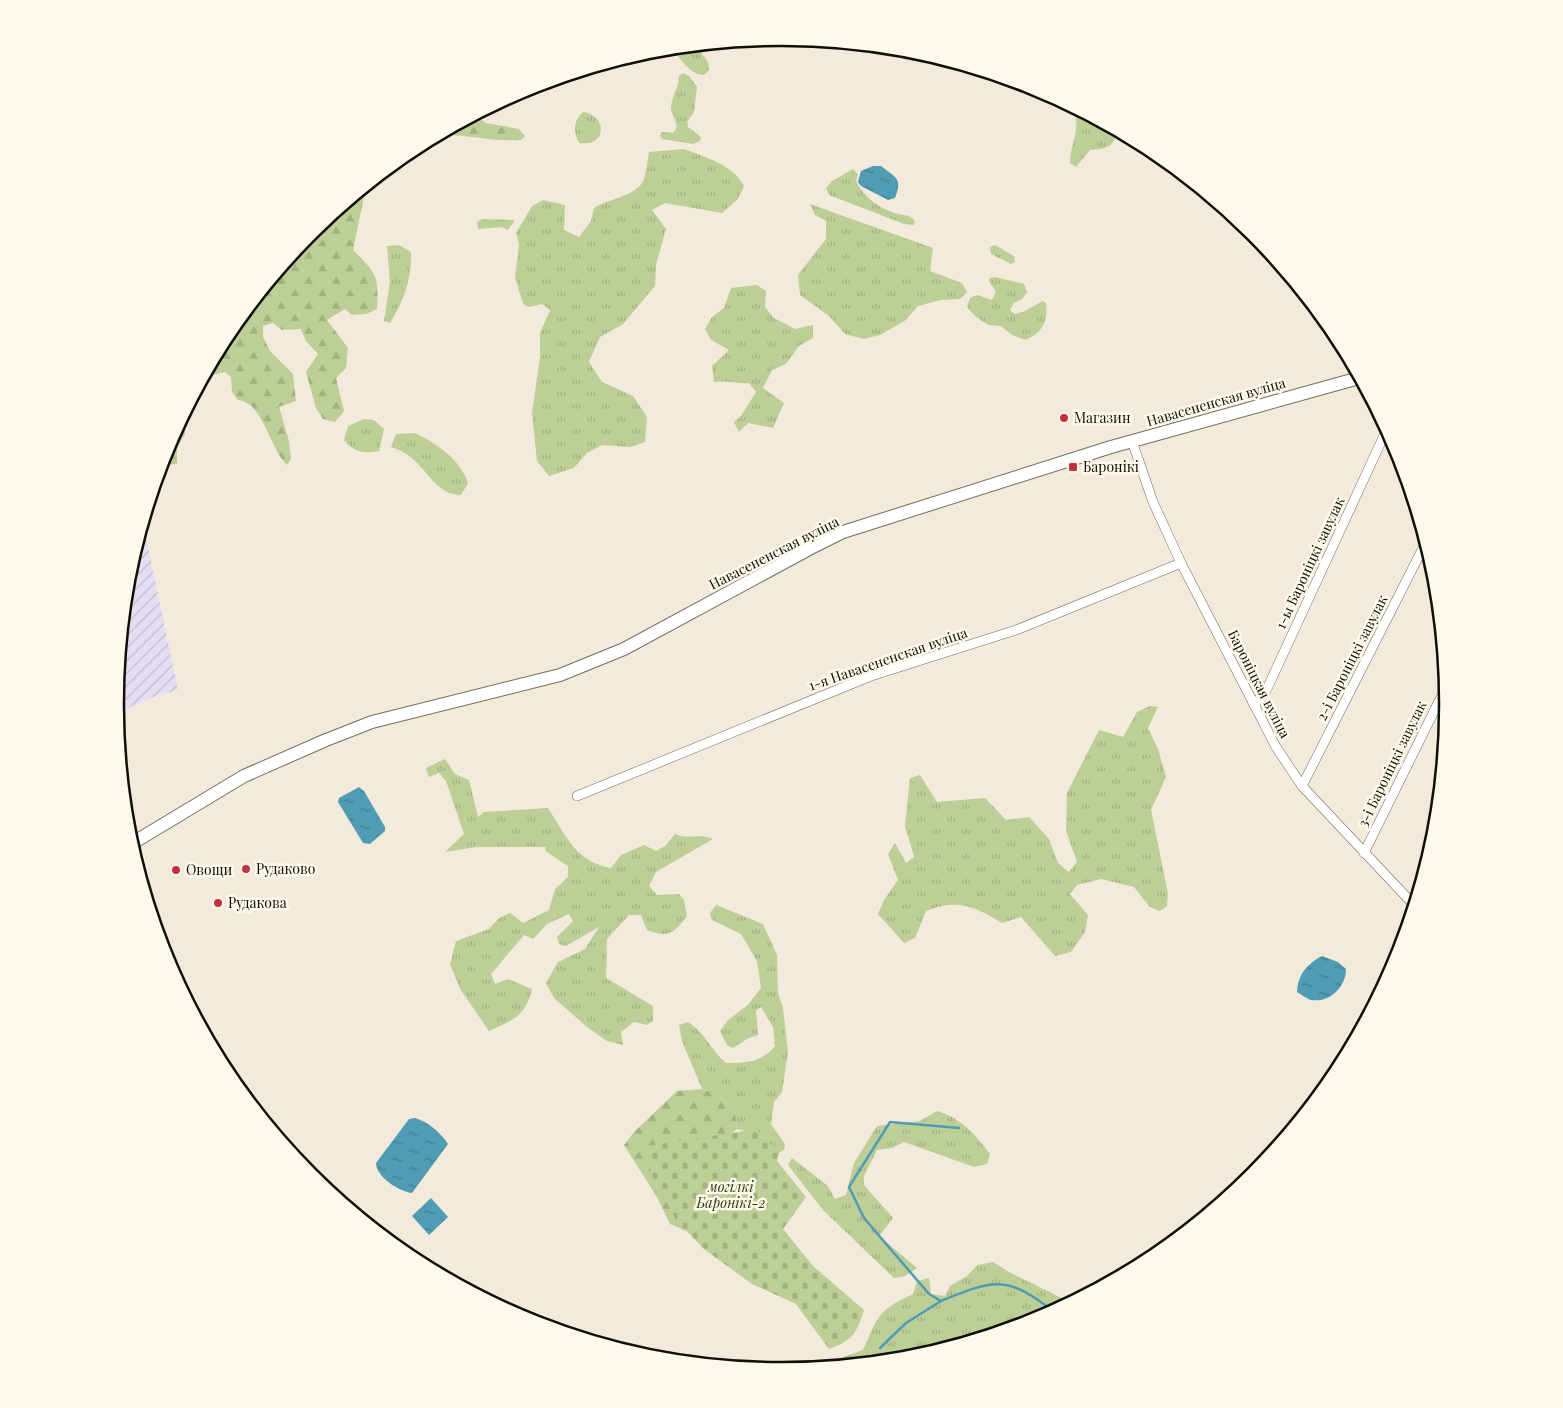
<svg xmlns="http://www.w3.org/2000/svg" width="1563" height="1408" font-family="'Playfair Display',serif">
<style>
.industrial{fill:url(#industrial-furrows)}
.grass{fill:url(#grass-tufts)}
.forest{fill:url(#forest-firs)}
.cemetery{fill:url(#cemetery-stones)}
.water{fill:url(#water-ripples)}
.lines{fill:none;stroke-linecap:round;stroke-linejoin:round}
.stream{stroke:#4f9cb4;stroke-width:2.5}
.minor-casing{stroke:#736d5f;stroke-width:10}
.secondary-casing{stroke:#736d5f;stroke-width:14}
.minor{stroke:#fff;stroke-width:9}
.secondary{stroke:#fff;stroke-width:12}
.poi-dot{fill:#c1323b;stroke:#fef9eb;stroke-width:2}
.labels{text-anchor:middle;stroke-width:5;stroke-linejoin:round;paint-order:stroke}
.street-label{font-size:14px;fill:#110f0a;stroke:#fef9eb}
.poi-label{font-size:14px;fill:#110f0a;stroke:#fef9eb;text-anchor:start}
.park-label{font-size:14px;font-style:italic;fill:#2c3709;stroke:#fef9eb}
.rim{fill:none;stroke:#110f0a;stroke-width:2.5}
</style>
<defs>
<pattern id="industrial-furrows" width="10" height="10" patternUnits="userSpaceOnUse" patternTransform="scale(1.25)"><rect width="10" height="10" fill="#e5def3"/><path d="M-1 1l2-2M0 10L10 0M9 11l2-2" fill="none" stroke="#c3bdcf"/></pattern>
<pattern id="grass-tufts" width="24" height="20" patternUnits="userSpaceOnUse" patternTransform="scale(1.25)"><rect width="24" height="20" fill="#bdcf96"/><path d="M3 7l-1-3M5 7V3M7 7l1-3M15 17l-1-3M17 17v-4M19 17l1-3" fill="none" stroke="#a1b180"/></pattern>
<pattern id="forest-firs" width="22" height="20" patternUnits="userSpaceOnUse" patternTransform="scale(1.25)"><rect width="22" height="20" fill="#bdcf96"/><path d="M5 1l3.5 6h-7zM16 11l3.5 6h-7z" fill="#a1b180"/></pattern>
<pattern id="cemetery-stones" width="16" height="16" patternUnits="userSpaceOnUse" patternTransform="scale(1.25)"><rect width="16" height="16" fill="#bdcf96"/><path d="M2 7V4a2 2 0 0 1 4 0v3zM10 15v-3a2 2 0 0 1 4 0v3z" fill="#a1b180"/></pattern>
<pattern id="water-ripples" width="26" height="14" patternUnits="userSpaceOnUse" patternTransform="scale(1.25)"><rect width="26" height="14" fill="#4f9cb4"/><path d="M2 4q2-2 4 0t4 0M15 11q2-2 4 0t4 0" fill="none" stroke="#407e91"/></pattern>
</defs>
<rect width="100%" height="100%" fill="#f2ebdb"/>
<polygon class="industrial" points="143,523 178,690 156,696 116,713 115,704 128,574"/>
<g class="grass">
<path d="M696 46 708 62 709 70 704 75C690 75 680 59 673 48Z"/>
<path d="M683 73 689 76 697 87 694 112 687 122 688 127 701 137 700 141 693 144 662 139 660 136 661 132 673 133C682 124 671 118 671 107 672 96 679 87 679 76Z"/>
<path d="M1072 107 1118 133C1112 148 1105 149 1090 150L1076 167 1070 163C1070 145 1083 124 1072 107Z"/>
<path d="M583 112C607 115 608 147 579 143 573 132 573 120 583 112Z"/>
<path d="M684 149C705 157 734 165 744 186L738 199 722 213 665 203 652 210 666 229 656 265 655 286 623 324 600 337 589 362 602 382 633 396 647 417 645 442 631 447 602 445 587 453 574 468 549 476 537 461 532 413 540 357V333L550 310 542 304 529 307 523 304 515 277 519 245 516 233 532 206 543 200 565 205 564 230 579 237 591 221 594 208C609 198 631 198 642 183 647 175 647 161 649 152Z"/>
<path d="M853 169 858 174 856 181C864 198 880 209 898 214 906 216 909 214 915 221L914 225 904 224 829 195 826 188 832 181Z"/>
<polygon points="810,204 933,248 930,271 962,283 967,292 960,299 941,300 918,306 906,320 880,335 864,339 845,334 829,316 800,295 798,275 826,239 826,221 815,215"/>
<polygon points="482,219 515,220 508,230 502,227 478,229 477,222"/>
<path d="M399 245 411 252C412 279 404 300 390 323L384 321 390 282 387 246Z"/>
<polygon points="995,245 1014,256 1015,262 1011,264 991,254 990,247"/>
<path d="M995 277 1024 284 1027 292 1022 299 1014 303 1010 310 1015 314 1025 311 1043 301 1046 303C1048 321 1043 332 1026 340L1012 335 1001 326 988 325 975 316 967 307 970 298 977 295 992 300 996 291 989 282 990 278Z"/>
<path d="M757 285 766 291 765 307 774 318 795 329 813 325V338L799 346 786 364 772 370 763 388 784 403 773 428 748 423 739 432 734 422 741 416 756 392 749 383C736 384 726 380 714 382L712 366 729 350 711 340 705 329 712 317 724 308 731 288Z"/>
<path d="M364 419 374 420 384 429 379 451C363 454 354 452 344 440L348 426Z"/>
<path d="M415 433C436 443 461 460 468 483L461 495C439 495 430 475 415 461 408 454 400 450 391 447L396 434Z"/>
<path d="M1150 706 1158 707 1148 728 1158 749 1166 777 1151 810 1168 893 1167 906 1160 911 1150 907 1134 887 1101 879 1077 885 1070 894 1088 915 1085 932 1071 952 1055 956 1021 917 1002 923C975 907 958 898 926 911L915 938 904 943 878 914 884 900 898 880 888 854 895 843 906 863 914 857 905 826 910 778 920 775 937 802 985 798 1006 820 1029 817 1049 839 1058 863 1069 872 1077 862 1066 831 1067 793 1099 730 1123 737 1137 712Z"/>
<path d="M445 759 455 774 469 780 478 817 484 812 548 808C566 836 576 862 611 868L621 855 644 845 656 851 665 846 675 834C687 840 698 833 713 839L656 872 649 886 657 895 679 894 684 900 687 916C673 934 669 938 647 930L641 915H629L607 939 606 978 653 1006V1021L647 1025 634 1022 621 1032 623 1045 607 1041 587 1027 554 998 546 983 558 962 585 949 599 927 566 946 559 944 557 937 573 921 569 914 547 924 533 939 524 935 491 974 495 984 508 979 532 989C526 1016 512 1021 489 1031L460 989 450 964 456 941 489 929 499 918 510 913 523 923 549 910 555 889 568 877V866L545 851 546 847H477L445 852 464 834 446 781 439 773 429 777 426 768Z"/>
<path d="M716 905 763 924 777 955 778 993 783 1008 788 1052 782 1092 774 1102 771 1124 785 1144 784 1150 777 1154 757 1133 737 1129 735 1111 719 1095 702 1089 682 1041 679 1025 688 1022C706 1034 710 1049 726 1063 744 1063 763 1062 775 1046L773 1027 761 1007 756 1010 758 1035 747 1039 733 1048 727 1045 720 1031 728 1020 748 1005 761 988 757 961 741 934 712 920 710 913Z"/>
<path d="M937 1111C961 1118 976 1135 990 1154L987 1164 974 1167 904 1142 892 1148 877 1150 864 1176V1185L893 1218 879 1236 917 1268 905 1276 894 1278 823 1210 788 1165 792 1158 828 1186 835 1199 846 1195 854 1163 877 1126 920 1121Z"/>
<path d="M993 1262 1009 1272 1070 1302 1036 1320 911 1358 827 1366 835 1360 863 1350C879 1315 877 1311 913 1294L917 1281 929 1278 931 1294 945 1296 950 1286 967 1276 977 1265Z"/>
</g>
<g class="forest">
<path d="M475 116 486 123 519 129 525 136 521 140C494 142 471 135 445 135L443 133Z"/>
<path d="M366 187 353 250C376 273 379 275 377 309L366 314 352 315 345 309 327 320 348 348 346 368 336 378 344 411 335 422 323 419 316 408 306 372 318 354 306 341 301 329 282 330 273 323 263 326V337L270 351 293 374 296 401 279 407 289 441 291 459 287 465C269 448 264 403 238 400L232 392 231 377 225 372 204 377 227 333 310 233Z"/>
<polygon points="186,411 185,434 177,448 177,464 167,465 164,453 166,449"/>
<polygon points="702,1089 719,1095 735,1111 737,1129 708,1151 704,1239 670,1224 657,1197 624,1145 634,1132 677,1091"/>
</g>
<path class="cemetery" d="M756 1129 779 1153 777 1161 806 1197 783 1229 813 1266 864 1310C857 1333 852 1341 829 1349L796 1304 752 1284 704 1249 677 1221 651 1174 648 1146Z"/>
<g class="water">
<path d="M873 166H881C896 178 903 178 895 198L888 200 861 186 858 182 861 171Z"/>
<polygon points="359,787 364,791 385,827 385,831 370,844 363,843 338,802 339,798"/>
<path d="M1322 956 1338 962 1346 969C1346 986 1331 1003 1311 1000 1307 999 1301 994 1297 992 1298 974 1307 964 1322 956Z"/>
<path d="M415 1118C428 1122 440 1132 448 1144L412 1193C400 1192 376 1177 376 1163L409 1119Z"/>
<polygon points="431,1198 448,1217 429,1235 412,1216"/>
</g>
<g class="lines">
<g class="stream">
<path d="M959 1128 890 1122 849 1187 864 1218 929 1294 941 1301C993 1280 1006 1274 1053 1311"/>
<polyline points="880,1348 906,1323 941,1301"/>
</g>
<defs>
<g id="minor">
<polyline points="1132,441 1153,502 1181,563 1276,747 1302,786 1414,905"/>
<polyline points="1254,705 1266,691 1387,429"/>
<polyline points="1302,786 1426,542"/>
<polyline points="577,796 871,676 1016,630 1181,563"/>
<polyline points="1364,853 1446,687"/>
</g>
<polyline id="secondary" points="131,844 244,776 326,740 372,722 560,675 624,649 811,548 843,532 1111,447 1359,378"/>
</defs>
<use href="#minor" class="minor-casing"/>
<use href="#secondary" class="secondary-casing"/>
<use href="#minor" class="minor"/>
<use href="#secondary" class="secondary"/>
</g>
<g class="poi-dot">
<circle cx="1064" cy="418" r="5"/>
<rect x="1068" y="462" width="10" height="10" rx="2.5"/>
<circle cx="246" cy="869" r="5"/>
<circle cx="176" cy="870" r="5"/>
<circle cx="218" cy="903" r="5"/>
</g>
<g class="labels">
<g class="street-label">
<text transform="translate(1216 402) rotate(-16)" y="5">Навасененская вуліца</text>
<text transform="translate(774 553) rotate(-27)" y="5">Навасененская вуліца</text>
<text transform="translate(1310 563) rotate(-65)" y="5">1-ы Бароніцкі завулак</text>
<text transform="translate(1352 658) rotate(-63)" y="5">2-і Бароніцкі завулак</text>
<text transform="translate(888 659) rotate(-19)" y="5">1-я Навасененская вуліца</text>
<text transform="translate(1259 684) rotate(63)" y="5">Бароніцкая вуліца</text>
<text transform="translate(1392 764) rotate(-64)" y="5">3-і Бароніцкі завулак</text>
</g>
<g class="poi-label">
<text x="1074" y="423">Магазин</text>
<text x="1083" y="472">Баронікі</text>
<text x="256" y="874">Рудаково</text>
<text x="186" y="875">Овощи</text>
<text x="228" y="908">Рудакова</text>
</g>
<g class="park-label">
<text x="731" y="1192">могілкі<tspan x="731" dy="16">Баронікі-2</tspan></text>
</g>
</g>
<path d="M0 0H1563V1408H0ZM781 46H782A657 657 0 0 1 1439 703V705A657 657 0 0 1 782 1362H781A657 657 0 0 1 124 705V703A657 657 0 0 1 781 46Z" fill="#fef9eb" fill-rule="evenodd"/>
<path class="rim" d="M781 46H782A657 657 0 0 1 1439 703V705A657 657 0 0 1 782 1362H781A657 657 0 0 1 124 705V703A657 657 0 0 1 781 46Z"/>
</svg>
